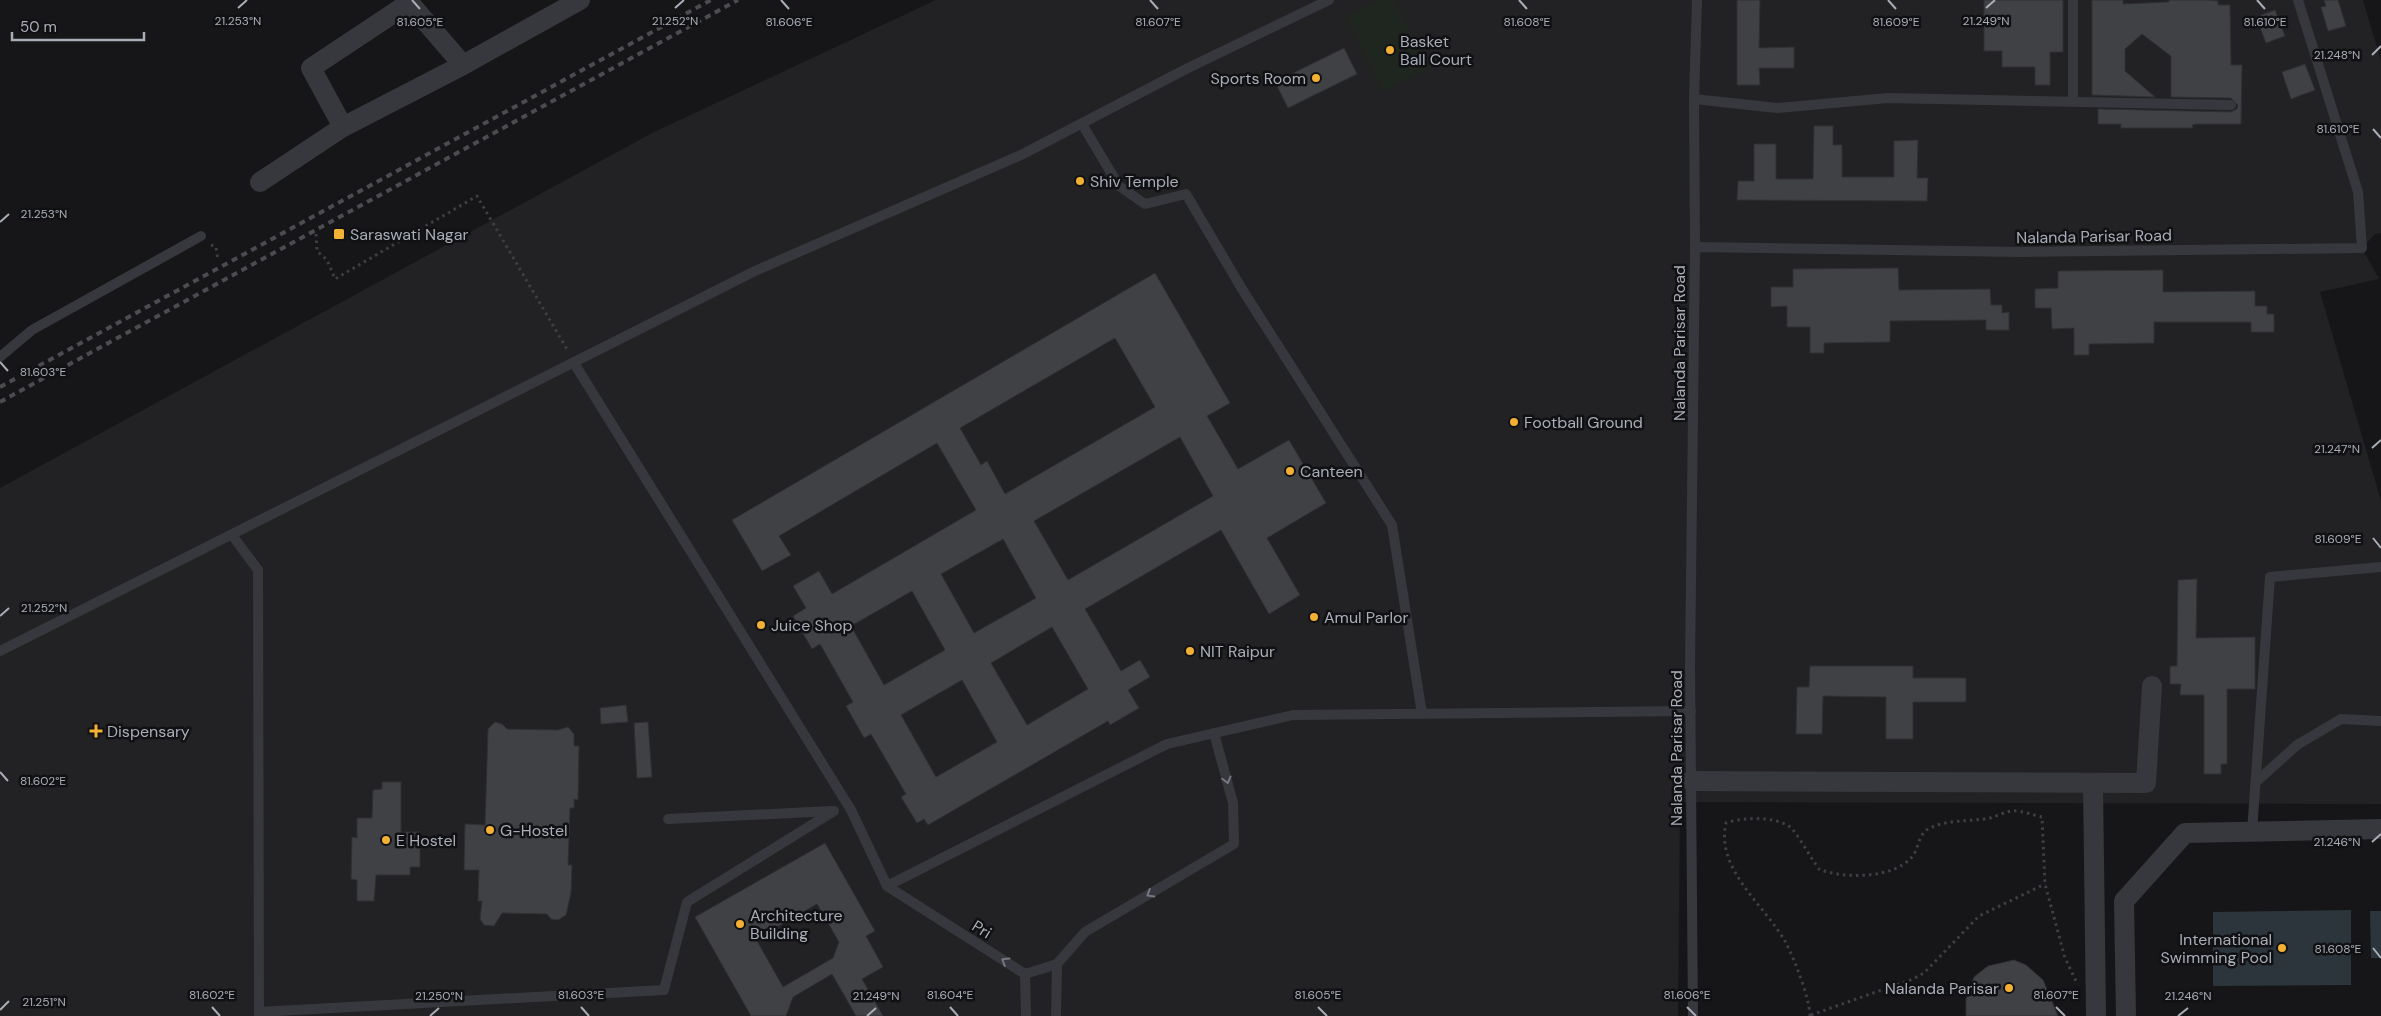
<svg xmlns="http://www.w3.org/2000/svg" width="2381" height="1016" font-family="'DM Sans',sans-serif">
<style>
.built{fill:#222225}
.green{fill:#1e261f}
.water{fill:#2c353c}
.building{fill:#404145;stroke:#303034;fill-rule:evenodd}
.lines{fill:none;stroke-linecap:round;stroke-linejoin:round}
.path{stroke:#3d3f44;stroke-width:3;stroke-dasharray:2.5 4;stroke-linecap:butt}
.service{stroke:#37383d;stroke-width:10}
.minor{stroke:#37383d;stroke-width:20}
.rail{stroke:#4a4c52;stroke-width:4;stroke-dasharray:6 5;stroke-linecap:butt}
.oneway{stroke:#757881}
.ticks{fill:none;stroke:#a8adb8;stroke-width:2}
.poi-dot{fill:#f2b134;stroke:#111113;stroke-width:2}
.labels{text-anchor:middle;stroke-width:5;stroke-linejoin:round;paint-order:stroke}
.poi-label{font-size:16px;fill:#a8adb8;stroke:#111113;text-anchor:start}
.street-label{font-size:16px;fill:#a8adb8;stroke:#111113}
.ticks-label{font-size:12px;text-anchor:middle;fill:#a8adb8;stroke:#111113;stroke-width:5;stroke-linejoin:round;paint-order:stroke}
</style>
<rect width="100%" height="100%" fill="#161618"/>
<polygon class="built" points="936,0 2363,0 2381,61 2381,233 2375,234 2362,248 2379,279 2320,292 2381,501 2381,804 1680,802 1678,1016 0,1016 0,488 652,133"/>
<polygon class="green" points="1379,0 1394,0 1429,69 1382,92 1345,17"/>
<g class="water">
<polygon points="2351,910 2351,985 2213,986 2213,912"/>
<polygon points="2370,911 2381,911 2381,958 2371,958"/>
</g>
<g class="building">
<polygon points="1737,0 1760,0 1759,48 1794,47 1794,68 1759,68 1760,85 1737,85"/>
<polygon points="1984,0 2063,0 2063,52 2050,52 2050,85 2035,85 2035,67 2002,67 2002,51 1984,51"/>
<polygon points="2092,0 2123,0 2123,4 2169,2 2169,0 2207,0 2218,1 2218,5 2230,5 2231,65 2242,65 2241,124 2197,124 2192,125 2193,128 2121,128 2121,124 2098,124 2098,109 2231,112 2237,109 2238,105 2231,98 2171,97 2171,56 2142,34 2125,49 2125,71 2155,97 2092,95"/>
<polygon points="2324,0 2338,0 2346,26 2328,31 2321,7 2326,6"/>
<polygon points="2275,10 2285,36 2266,43 2256,17"/>
<polygon points="1344,48 1357,74 1288,108 1275,82"/>
<polygon points="2305,64 2315,90 2291,99 2282,72"/>
<polygon points="1814,126 1833,126 1833,145 1842,145 1842,177 1894,177 1894,141 1918,140 1917,178 1928,178 1927,201 1737,200 1738,181 1754,181 1754,144 1776,144 1776,179 1813,179"/>
<polygon points="1898,268 1899,290 1990,289 1991,305 2002,305 2002,313 2009,312 2009,330 1986,330 1986,320 1890,321 1890,342 1824,343 1824,353 1810,353 1810,327 1787,327 1787,306 1771,307 1771,287 1793,287 1793,269"/>
<polygon points="2163,270 2163,292 2255,291 2255,306 2267,306 2267,314 2274,314 2274,332 2251,332 2251,322 2154,322 2154,343 2089,344 2089,355 2074,355 2074,328 2052,329 2051,308 2035,308 2035,289 2058,288 2058,271"/>
<path d="M1155 273 1230 403 1207 416 1238 469 1289 440 1326 503 1267 538 1300 595 1269 614 1221 530 1085 609 1121 671 1140 660 1150 677 1128 690 1139 708 1110 725 1108 721 928 825 924 819 917 823 901 797 906 794 871 734 864 738 846 706 853 702 820 644 812 649 793 616 806 608 793 586 819 571 832 594 976 510 937 443 779 536 791 555 762 571 732 520ZM1115 338 1155 407 1005 494 987 461 981 465 960 428ZM1180 437 1213 496 1068 580 1034 521ZM1003 539 1036 598 974 633 941 574ZM912 591 945 650 884 685 851 626ZM1052 627 1088 689 1027 725 991 663ZM962 680 997 742 936 777 901 715Z"/>
<polygon points="2197,579 2196,638 2255,637 2255,689 2227,689 2227,764 2221,764 2221,774 2204,774 2204,695 2180,695 2181,684 2170,684 2170,666 2177,666 2178,580"/>
<polygon points="1810,666 1913,666 1913,678 1966,678 1966,702 1913,702 1913,739 1886,739 1886,697 1823,696 1822,734 1796,734 1797,687 1809,687"/>
<polygon points="626,705 628,722 601,724 600,708"/>
<polygon points="495,722 502,724 507,729 558,730 568,727 574,734 574,746 579,746 578,800 574,799 574,808 570,808 568,865 572,865 571,893 566,915 558,920 551,919 547,914 502,913 494,926 484,925 480,919 482,901 478,901 479,870 464,870 465,824 485,825 488,729"/>
<polygon points="648,722 652,777 637,778 634,723"/>
<polygon points="382,782 401,782 401,832 420,832 420,867 410,867 410,875 376,875 374,901 357,901 357,880 351,879 352,837 357,838 357,818 372,818 373,790 382,789"/>
<path d="M825 843 875 931 866 936 883 967 862 979 883 1016H856L832 974 793 997 786 1016H751L695 917ZM817 904 839 942 833 958 783 987 756 939Z"/>
<polygon points="2014,960 2026,965 2043,980 2058,1016 1966,1016 1966,999 1974,977 1988,966"/>
</g>
<g class="lines">
<g class="path">
<polyline points="316,234 317,251 327,260 335,279 477,196 568,351"/>
<polyline points="211,245 216,247 218,261"/>
<polyline points="1811,1015 1913,979 1924,973 1979,916 2045,884"/>
<path d="M1810 1016C1809 996 1795 961 1786 943 1766 906 1715 870 1726 823 1743 817 1775 816 1790 827 1796 831 1812 860 1819 869 1843 879 1893 879 1912 857 1919 849 1918 833 1930 828 1949 819 1970 822 1990 818 1997 816 2004 812 2012 811 2020 810 2033 815 2042 817L2045 884 2065 958 2076 981"/>
</g>
<g class="service">
<polyline points="2073,0 2073,102"/>
<polyline points="1694,99 1777,108 1888,98 2231,105"/>
<polyline points="1082,124 1119,186 1145,204 1186,194 1242,289 1392,525 1422,714"/>
<polyline points="1695,247 1694,99 1697,0"/>
<polyline points="0,357 32,330 201,236"/>
<polyline points="574,363 851,810 887,886 1167,744 1293,715 1691,711"/>
<polyline points="232,535 258,570 259,1016"/>
<polyline points="0,651 755,271 1021,155 1186,69 1329,0"/>
<polyline points="2256,782 2297,745 2341,719 2381,721"/>
<polyline points="668,819 832,811"/>
<polyline points="2252,832 2270,577 2381,567"/>
<polyline points="887,886 1025,974 1026,1016"/>
<polyline points="1025,974 1057,964"/>
<polyline points="259,1012 664,990 687,902 834,811"/>
<polyline points="1056,1016 1057,964 1085,932 1234,844 1233,803 1214,733"/>
<polyline points="1693,1016 1690,666 1695,247 2021,252 2362,248 2358,192 2298,0"/>
</g>
<g class="minor">
<polyline points="407,0 463,65"/>
<polyline points="343,127 311,68 409,3"/>
<polyline points="260,182 343,127 463,65 580,0"/>
<polyline points="1691,781 2146,783 2152,686"/>
<polyline points="2093,783 2096,1016"/>
<polyline points="2126,1016 2124,901 2185,833 2381,829"/>
</g>
<g class="rail">
<polyline points="0,387 711,0"/>
<polyline points="0,402 738,0"/>
</g>
</g>
<defs><path id="oneway-chevron" d="M-2-3.5L2.5 0L-2 3.5" fill="none" stroke-width="1.6" stroke-linecap="round" stroke-linejoin="round" transform="scale(1.25)"/></defs>
<g class="oneway">
<use href="#oneway-chevron" transform="translate(1227 780) rotate(75)"/>
<use href="#oneway-chevron" transform="translate(1150 894) rotate(149)"/>
<use href="#oneway-chevron" transform="translate(1005 961) rotate(-148)"/>
</g>
<path class="ticks" d="M412 0 420 9M781 0 789 9M1150 0 1158 9M1519 0 1527 9M1888 0 1896 9M2257 0 2265 9M238 8 247 0M675 8 684 0M1986 8 1995 0M2372 55 2381 46M2373 129 2381 138M0 222 9 214M0 362 8 371M2372 448 2381 440M2373 538 2381 548M0 616 9 608M0 772 8 781M2372 842 2381 834M2373 948 2381 958M212 1007 220 1016M581 1007 589 1016M950 1007 958 1016M1318 1007 1327 1016M1687 1007 1696 1016M2056 1007 2065 1016M0 1010 9 1001M430 1016 439 1008M867 1016 876 1008M2178 1016 2188 1008"/>
<g class="poi-dot">
<circle cx="1390" cy="50" r="5"/>
<circle cx="1316" cy="78" r="5"/>
<circle cx="1080" cy="181" r="5"/>
<rect x="333" y="228" width="12" height="12" rx="2.5"/>
<circle cx="1514" cy="422" r="5"/>
<circle cx="1290" cy="471" r="5"/>
<circle cx="1314" cy="617" r="5"/>
<circle cx="761" cy="625" r="5"/>
<circle cx="1190" cy="651" r="5"/>
<path d="M93.5 723.5h5v5h5v5h-5v5h-5v-5h-5v-5h5z"/>
<circle cx="490" cy="830" r="5"/>
<circle cx="386" cy="840" r="5"/>
<circle cx="740" cy="924" r="5"/>
<circle cx="2282" cy="948" r="5"/>
<circle cx="2009" cy="988" r="5"/>
</g>
<g class="labels">
<g class="poi-label">
<text x="1400" y="47">Basket<tspan x="1400" dy="18">Ball Court</tspan></text>
<text x="1306" y="84" text-anchor="end">Sports Room</text>
<text x="1090" y="187">Shiv Temple</text>
<text x="350" y="240">Saraswati Nagar</text>
<text x="1524" y="428">Football Ground</text>
<text x="1300" y="477">Canteen</text>
<text x="1324" y="623">Amul Parlor</text>
<text x="771" y="631">Juice Shop</text>
<text x="1200" y="657">NIT Raipur</text>
<text x="107" y="737">Dispensary</text>
<text x="500" y="836">G-Hostel</text>
<text x="396" y="846">E Hostel</text>
<text x="750" y="921">Architecture<tspan x="750" dy="18">Building</tspan></text>
<text x="2272" y="945" text-anchor="end">International<tspan x="2272" dy="18">Swimming Pool</tspan></text>
<text x="1999" y="994" text-anchor="end">Nalanda Parisar</text>
</g>
<g class="street-label">
<text transform="translate(2094 236) rotate(-1)" y="6">Nalanda Parisar Road</text>
<text transform="translate(1679 343) rotate(-90)" y="6">Nalanda Parisar Road</text>
<text transform="translate(1676 748) rotate(-90)" y="6">Nalanda Parisar Road</text>
<text transform="translate(982 929) rotate(32)" y="6">Pri</text>
</g>
</g>
<g class="ticks-label">
<text x="238" y="25">21.253°N</text>
<text x="1986" y="25">21.249°N</text>
<text x="675" y="25">21.252°N</text>
<text x="420" y="26">81.605°E</text>
<text x="789" y="26">81.606°E</text>
<text x="1158" y="26">81.607°E</text>
<text x="2265" y="26">81.610°E</text>
<text x="1527" y="26">81.608°E</text>
<text x="1896" y="26">81.609°E</text>
<text x="2337" y="59">21.248°N</text>
<text x="2338" y="133">81.610°E</text>
<text x="44" y="218">21.253°N</text>
<text x="43" y="376">81.603°E</text>
<text x="2337" y="453">21.247°N</text>
<text x="2338" y="543">81.609°E</text>
<text x="44" y="612">21.252°N</text>
<text x="43" y="785">81.602°E</text>
<text x="2337" y="846">21.246°N</text>
<text x="2338" y="953">81.608°E</text>
<text x="212" y="999">81.602°E</text>
<text x="581" y="999">81.603°E</text>
<text x="950" y="999">81.604°E</text>
<text x="1318" y="999">81.605°E</text>
<text x="1687" y="999">81.606°E</text>
<text x="2056" y="999">81.607°E</text>
<text x="439" y="1000">21.250°N</text>
<text x="876" y="1000">21.249°N</text>
<text x="2188" y="1000">21.246°N</text>
<text x="44" y="1006">21.251°N</text>
</g>
<path d="M12 32v8h132v-8" fill="none" stroke="#a8adb8" stroke-width="2.5"/>
<text x="20" y="32" font-size="15" fill="#a8adb8" stroke="#111113" stroke-width="4" paint-order="stroke">50 m</text>
</svg>
